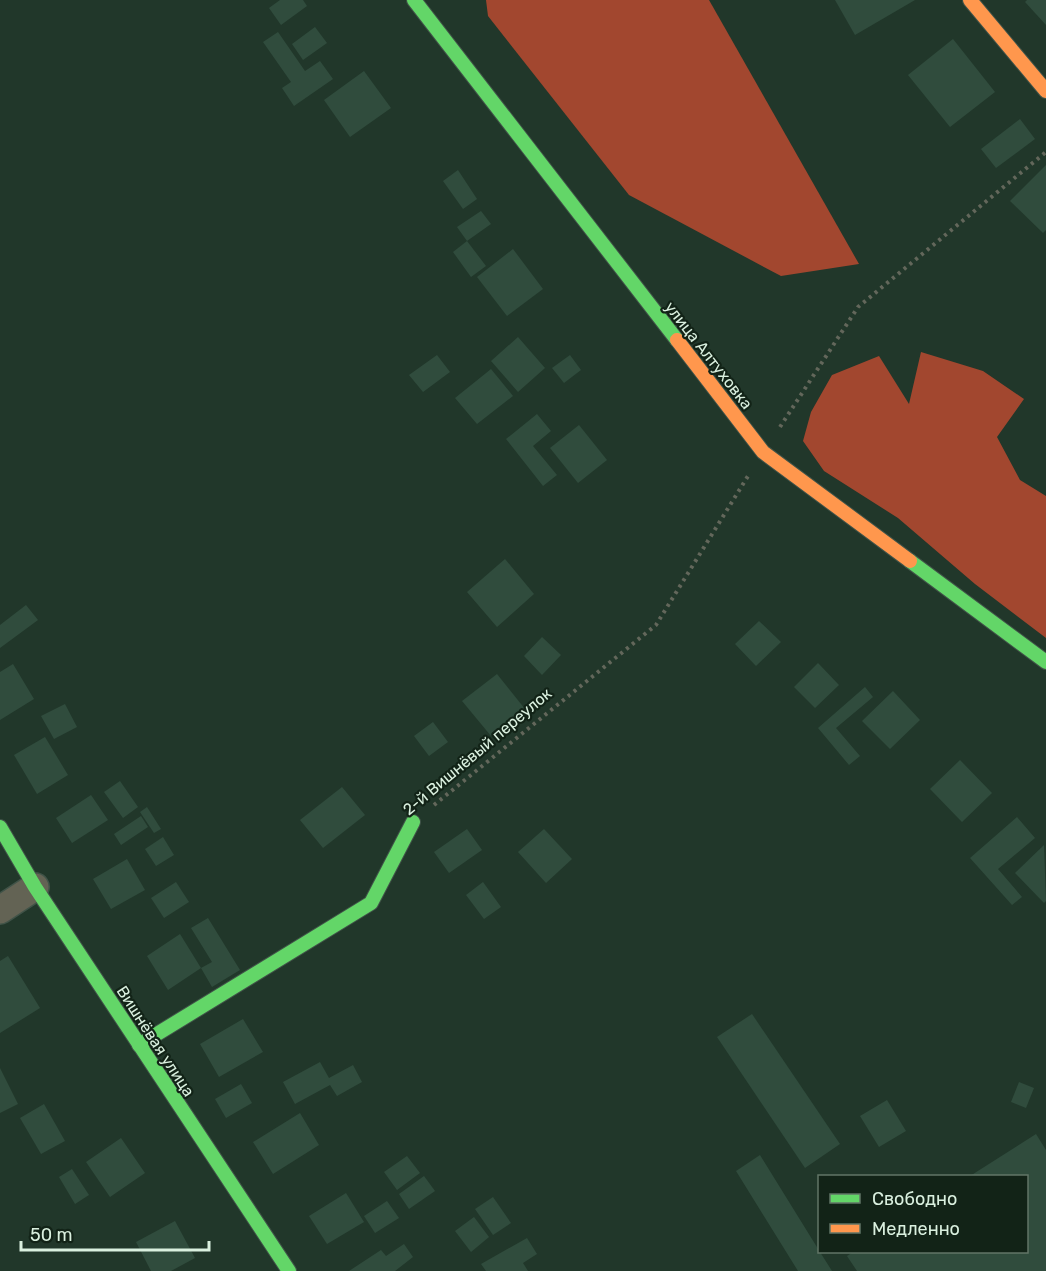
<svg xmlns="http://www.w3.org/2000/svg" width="1046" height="1271" font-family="Rubik,sans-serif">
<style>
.forest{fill:#a2472f}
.building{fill:#304c3d}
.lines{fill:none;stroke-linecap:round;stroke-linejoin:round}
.street-casing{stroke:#405348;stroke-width:30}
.fast-casing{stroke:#405348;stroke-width:16}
.slow-casing{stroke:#405348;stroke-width:16}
.path{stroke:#63675b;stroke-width:4;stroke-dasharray:3 4.5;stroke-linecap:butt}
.street{stroke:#636354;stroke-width:27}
.fast{stroke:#63d668;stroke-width:14}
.slow{stroke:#ff974d;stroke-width:14}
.labels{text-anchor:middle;stroke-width:4.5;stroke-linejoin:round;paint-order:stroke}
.street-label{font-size:16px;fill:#daf0df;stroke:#122317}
</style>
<rect width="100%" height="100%" fill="#21372a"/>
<g class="forest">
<polygon points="486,0 709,0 859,264 781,276 629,195 488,16"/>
<polygon points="921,352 983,371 1024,399 997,437 1020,480 1046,496 1046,638 975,584 898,518 824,471 803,441 811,412 832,375 879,356 909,404"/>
</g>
<g class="building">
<polygon points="280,0 303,0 307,6 281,25 269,8"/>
<polygon points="835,0 915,0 855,35"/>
<polygon points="1027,0 1046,0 1046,25 1025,2"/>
<polygon points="315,27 327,43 303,60 292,44"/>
<polygon points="278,32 305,71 320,61 333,79 294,106 282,88 291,82 263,42"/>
<polygon points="953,39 995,92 950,127 908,75"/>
<polygon points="364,71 391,108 350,137 324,100"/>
<polygon points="1020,119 1035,139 996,168 981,149"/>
<polygon points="1046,165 1046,230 1043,233 1010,201"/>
<polygon points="458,170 477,199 463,209 443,181"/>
<polygon points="481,211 491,224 467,241 457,227"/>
<polygon points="467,241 486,266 471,277 453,252"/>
<polygon points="513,249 543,289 507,316 477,277"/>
<polygon points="518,337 545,368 518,392 491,361"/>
<polygon points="437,355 450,372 423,392 409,375"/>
<polygon points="570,355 581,370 564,383 552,368"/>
<polygon points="491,369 513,396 477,424 455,398"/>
<polygon points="537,414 551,431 533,446 557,475 543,486 506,439"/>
<polygon points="579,425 607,460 578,483 550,448"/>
<polygon points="505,559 534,594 497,627 467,592"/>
<polygon points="26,605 38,620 0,648 0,625"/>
<polygon points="759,621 781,642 756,666 735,644"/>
<polygon points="542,637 561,655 542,675 524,656"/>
<polygon points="818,663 839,685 815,708 794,687"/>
<polygon points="13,664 34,699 0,720 0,672"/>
<polygon points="497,674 525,709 491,736 462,701"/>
<polygon points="865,687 873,697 836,728 860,756 849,765 818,728"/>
<polygon points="893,691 920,720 890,749 862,721"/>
<polygon points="65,704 77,727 54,739 41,716"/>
<polygon points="433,722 448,742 429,756 414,736"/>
<polygon points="45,737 68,775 37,794 14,755"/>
<polygon points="960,760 992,793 962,822 930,789"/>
<polygon points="120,781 138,807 123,818 104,792"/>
<polygon points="342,787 365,815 323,848 300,820"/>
<polygon points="91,795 108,820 72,843 56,818"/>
<polygon points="147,807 161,829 154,833 140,812"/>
<polygon points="141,816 148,827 121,845 114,834"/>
<polygon points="1017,817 1035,838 998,869 1022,897 1012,905 970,858"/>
<polygon points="467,829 482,850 449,873 434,852"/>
<polygon points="544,829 572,859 546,883 518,852"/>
<polygon points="163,837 174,855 156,866 145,849"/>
<polygon points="1044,845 1046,901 1044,903 1015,873"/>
<polygon points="127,859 145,890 111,909 93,879"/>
<polygon points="176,882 189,902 164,918 151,898"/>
<polygon points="483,882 501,907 484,919 466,895"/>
<polygon points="208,918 240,970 212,987 201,968 212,962 191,928"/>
<polygon points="180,934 201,968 168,990 147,956"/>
<polygon points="8,956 40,1008 0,1033 0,961"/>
<polygon points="752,1014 840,1144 805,1168 717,1037"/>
<polygon points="243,1019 263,1052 219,1077 200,1044"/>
<polygon points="320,1062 329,1078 353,1065 362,1082 337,1096 330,1085 295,1104 283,1082"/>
<polygon points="0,1068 18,1104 0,1113"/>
<polygon points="1019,1082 1034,1088 1026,1108 1011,1102"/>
<polygon points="241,1084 252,1103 226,1118 215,1099"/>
<polygon points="887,1100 906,1131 879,1147 860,1116"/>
<polygon points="44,1104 65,1141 41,1154 20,1118"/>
<polygon points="300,1113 319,1145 273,1174 253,1142"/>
<polygon points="1036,1134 1046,1150 1046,1271 857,1271 847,1256 853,1252 1026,1252 1026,1176 970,1176"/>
<polygon points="121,1138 145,1173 110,1197 86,1162"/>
<polygon points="760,1155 820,1252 832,1271 798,1271 736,1171"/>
<polygon points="407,1156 420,1173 397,1190 384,1172"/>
<polygon points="72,1169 89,1195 75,1204 59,1177"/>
<polygon points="424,1176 435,1191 409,1209 399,1194"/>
<polygon points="346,1193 364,1222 327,1244 309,1216"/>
<polygon points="493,1197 511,1223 493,1235 475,1209"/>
<polygon points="387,1201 399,1218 375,1233 364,1216"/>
<polygon points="474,1217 489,1237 471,1252 455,1231"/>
<polygon points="175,1221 195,1258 171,1271 151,1271 136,1242"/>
<polygon points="527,1238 537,1254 523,1263 528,1271 486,1271 481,1264"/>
<polygon points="404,1244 413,1257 395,1271 349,1271 381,1250 386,1256"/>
</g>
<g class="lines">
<defs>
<polyline id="street" points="0,910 35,887"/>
<g id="fast">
<polyline points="414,0 677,340"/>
<polyline points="910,561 1046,662"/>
<polyline points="0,827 35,887 289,1271"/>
<polyline points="139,1045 371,903 413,822"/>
</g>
<g id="slow">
<polyline points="970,0 1046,91"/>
<polyline points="677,340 763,452 910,561"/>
</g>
</defs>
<use href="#street" class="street-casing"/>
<use href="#fast" class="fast-casing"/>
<use href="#slow" class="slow-casing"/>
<g class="path">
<polyline points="780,427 858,307 1046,152"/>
<polyline points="434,805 656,625 748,476"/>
</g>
<use href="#street" class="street"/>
<use href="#fast" class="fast"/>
<use href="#slow" class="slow"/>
</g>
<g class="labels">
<g class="street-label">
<text transform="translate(709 355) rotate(52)" y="6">улица Алтуховка</text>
<text transform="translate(477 751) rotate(-40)" y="6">2-й Вишнёвый переулок</text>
<text transform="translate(156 1041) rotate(57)" y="6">Вишнёвая улица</text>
</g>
</g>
<rect x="818" y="1175" width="210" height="78" fill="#122317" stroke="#627567" stroke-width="1.5"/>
<rect x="830" y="1194" width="30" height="9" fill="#63d668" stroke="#627567" stroke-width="1.5"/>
<text x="872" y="1205" font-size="18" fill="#daf0df">Свободно</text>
<rect x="830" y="1224" width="30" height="9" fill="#ff974d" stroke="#627567" stroke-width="1.5"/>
<text x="872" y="1235" font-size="18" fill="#daf0df">Медленно</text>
<path d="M21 1241v9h188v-9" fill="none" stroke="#daf0df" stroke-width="3"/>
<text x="30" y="1241" font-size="18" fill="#daf0df" stroke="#122317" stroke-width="4.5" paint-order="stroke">50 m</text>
</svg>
